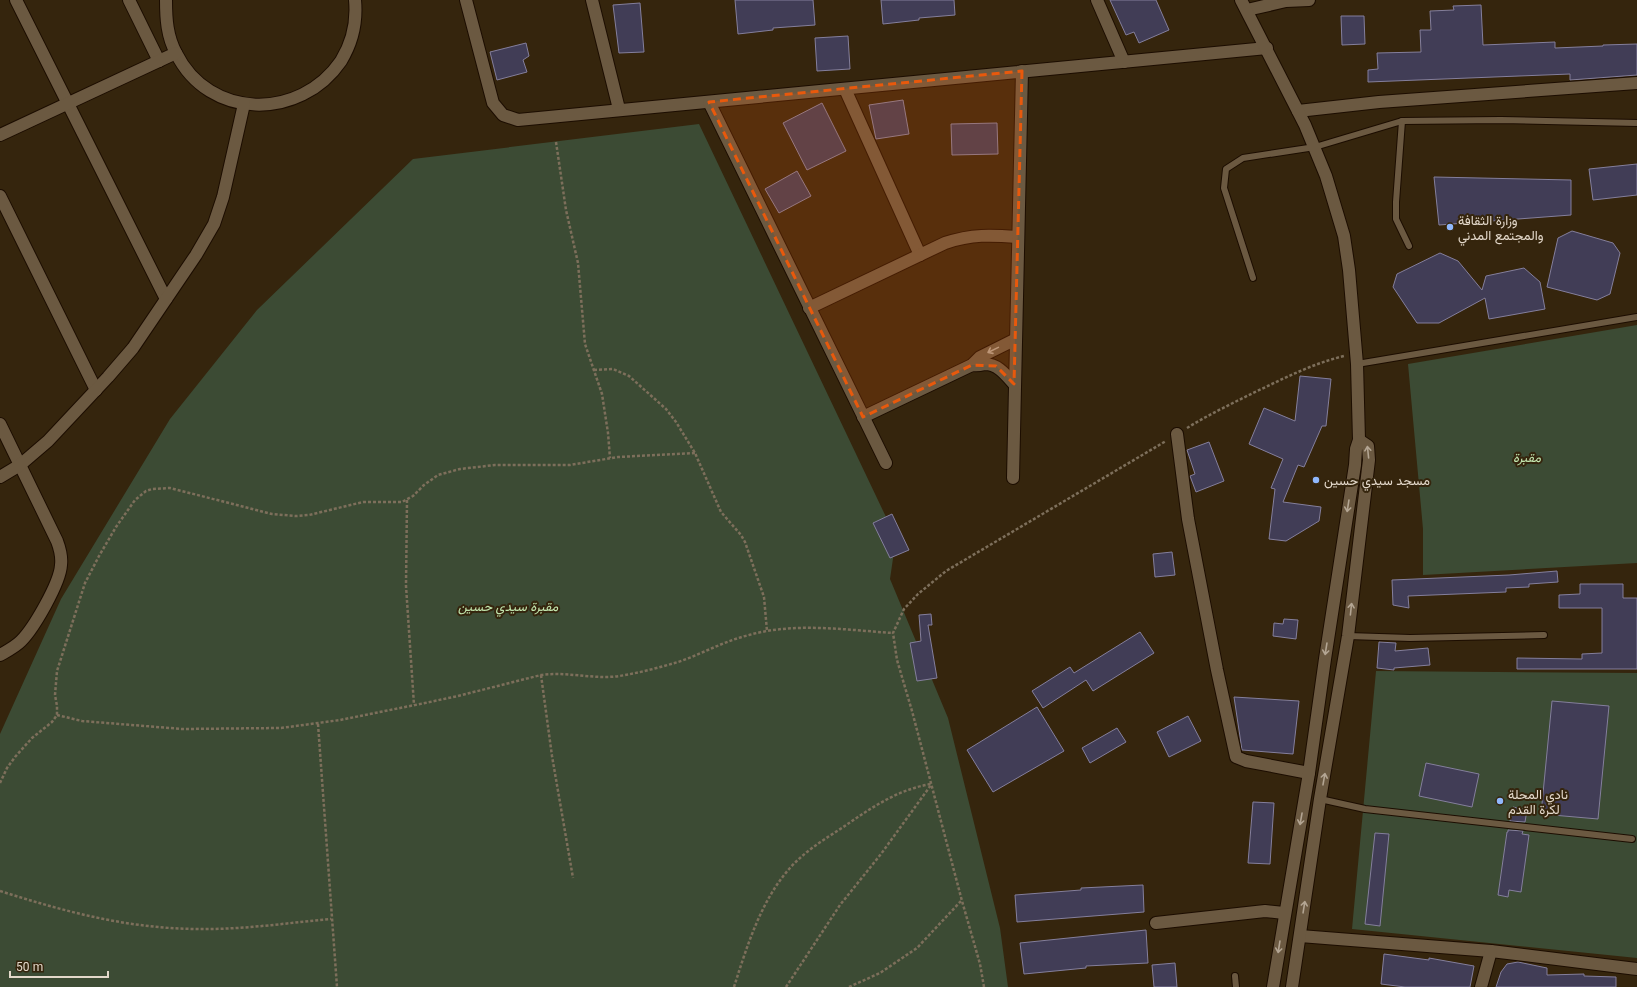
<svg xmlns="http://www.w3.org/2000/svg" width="1637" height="987" font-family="Georgia,Vazirmatn,serif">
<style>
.green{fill:#3c4b34}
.building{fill:#413d56;stroke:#847f9c}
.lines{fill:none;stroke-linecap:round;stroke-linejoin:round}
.service-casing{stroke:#1c0d00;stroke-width:8}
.minor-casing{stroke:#1c0d00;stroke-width:14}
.tertiary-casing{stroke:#1c0d00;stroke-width:14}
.path{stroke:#7d6f5b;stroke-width:2.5;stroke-dasharray:3 2;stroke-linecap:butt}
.service{stroke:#6b5941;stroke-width:6}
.minor{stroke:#6b5941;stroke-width:12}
.tertiary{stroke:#6b5941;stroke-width:12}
.oneway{stroke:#b3a593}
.marked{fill:#e8590c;fill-opacity:0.2;stroke:#e8590c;stroke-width:3;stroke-dasharray:8 5;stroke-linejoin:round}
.poi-dot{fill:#90b8fd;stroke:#35250d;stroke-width:1.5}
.labels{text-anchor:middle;stroke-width:4;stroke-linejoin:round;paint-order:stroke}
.poi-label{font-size:13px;fill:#e3d8ca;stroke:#35250d;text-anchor:start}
.park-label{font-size:13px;font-style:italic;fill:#c2e6ae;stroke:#35250d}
</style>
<rect width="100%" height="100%" fill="#35250d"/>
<g class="green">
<polygon points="699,124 896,538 890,579 948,718 1000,928 1008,987 0,987 0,734 61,599 170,419 257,310 413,159"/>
<polygon points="1637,325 1637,563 1423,575 1423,529 1408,364"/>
<polygon points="1376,671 1637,673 1637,958 1352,929"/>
</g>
<g class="building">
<polygon points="735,0 813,0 815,25 773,28 773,30 738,34"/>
<polygon points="881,0 954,0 955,15 919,18 919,20 883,24"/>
<polygon points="1110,0 1156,0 1169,30 1139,43 1134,32 1126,35"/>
<polygon points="640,3 644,52 619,53 613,5"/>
<polygon points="1481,5 1483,45 1555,42 1555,48 1603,46 1603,45 1637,44 1637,75 1570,80 1570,74 1368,82 1368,70 1378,69 1377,53 1421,52 1420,30 1431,30 1430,11 1454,10 1453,6"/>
<polygon points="1341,16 1364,16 1365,44 1342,45"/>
<polygon points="848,36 850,69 817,71 815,38"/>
<polygon points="526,43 529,56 523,60 527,72 497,80 490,52"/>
<polygon points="903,100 909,134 876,139 869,105"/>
<polygon points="822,103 846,151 807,170 783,123"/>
<polygon points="997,123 998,154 952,155 951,124"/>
<polygon points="1637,164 1637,195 1593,200 1589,169"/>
<polygon points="797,171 811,196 779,213 765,189"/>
<polygon points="1434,177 1571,180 1571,215 1439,225"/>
<polygon points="1572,231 1613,243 1620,253 1610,294 1597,300 1547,287 1558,238"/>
<polygon points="1440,253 1458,261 1482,290 1486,276 1524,268 1540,282 1545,309 1489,319 1485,298 1439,323 1417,323 1393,287 1397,274"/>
<polygon points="1300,376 1331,379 1326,426 1322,426 1304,467 1298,465 1283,502 1321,507 1319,521 1286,541 1269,539 1275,489 1271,488 1283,459 1249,444 1264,408 1295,421"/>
<polygon points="1209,442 1224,481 1196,492 1190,476 1195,474 1187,450"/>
<polygon points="892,514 909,550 890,558 873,523"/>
<polygon points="1172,552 1175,575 1155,577 1153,554"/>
<polygon points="1557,571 1558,582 1529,584 1529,587 1506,588 1506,592 1408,596 1409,608 1393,605 1392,580 1509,575"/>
<polygon points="1580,584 1623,584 1623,598 1637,598 1637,669 1517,669 1517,658 1582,659 1582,654 1602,653 1602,608 1559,608 1559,595 1580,594"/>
<polygon points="931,614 932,625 928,625 937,678 917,681 910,643 921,641 919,615"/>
<polygon points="1284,619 1298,620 1296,639 1273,636 1274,623 1283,624"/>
<polygon points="1140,632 1154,653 1093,691 1086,680 1043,708 1032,691 1070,667 1074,673"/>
<polygon points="1379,642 1396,643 1395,651 1428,648 1430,665 1394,668 1394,670 1377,668"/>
<polygon points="1234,697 1299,701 1293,754 1242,750"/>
<polygon points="1552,701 1609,706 1598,819 1541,814"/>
<polygon points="1037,707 1064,751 993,792 967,750"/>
<polygon points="1188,716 1201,741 1169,757 1157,732"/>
<polygon points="1117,728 1126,742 1090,763 1082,748"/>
<polygon points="1426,763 1479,774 1472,807 1419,796"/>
<polygon points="1253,802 1274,803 1270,864 1248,863"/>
<polygon points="1513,807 1527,810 1525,822 1510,821"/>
<polygon points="1508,830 1523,831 1522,834 1529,835 1521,892 1509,890 1508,897 1498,895 1507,832 1508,832"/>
<polygon points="1375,833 1389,834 1380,926 1365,924"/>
<polygon points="1143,885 1144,912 1017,922 1015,895 1081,890 1081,888"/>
<polygon points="1146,930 1148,963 1086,966 1086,968 1024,974 1020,943"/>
<polygon points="1384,954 1429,960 1429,958 1474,966 1470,987 1405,987 1381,984"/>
<polygon points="1518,962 1547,968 1547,975 1584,974 1584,976 1616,977 1616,987 1496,987 1501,972 1507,964"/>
<polygon points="1175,963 1177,987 1154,987 1152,965"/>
</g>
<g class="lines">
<defs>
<g id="service">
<polyline points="1402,121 1396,202 1396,219 1409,246"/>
<polyline points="1253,278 1224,188 1226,169 1243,158 1315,147 1402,121 1501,120 1637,123"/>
<polyline points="1357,364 1637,317"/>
<polyline points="1348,636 1410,638 1544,635"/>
<polyline points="1320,799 1365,809 1632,839"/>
<polyline points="1235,976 1236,987"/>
</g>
<g id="minor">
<polyline points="16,0 166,299"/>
<polyline points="129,0 159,61"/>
<path d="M166 0C166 19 167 36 176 53 209 120 300 121 341 61 352 43 357 21 355 0"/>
<polyline points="466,0 493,103 503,115 518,120 1267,48"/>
<polyline points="592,0 619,109"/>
<polyline points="1097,0 1124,62"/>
<polyline points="1247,10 1286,1 1309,0"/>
<polyline points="845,89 920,255"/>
<polyline points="709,102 886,463"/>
<polyline points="1298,111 1379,102 1637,83"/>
<polyline points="0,135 176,53"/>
<polyline points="0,196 96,390"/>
<path d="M809 308 945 243C972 234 991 235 1018 237"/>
<path d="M972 365C977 366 981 365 985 364 998 364 1006 375 1014 384"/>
<polyline points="863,417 972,365 980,357 1016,339"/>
<path d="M0 424 57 541C60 549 62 557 61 565 60 583 34 628 21 641 15 647 7 651 0 655"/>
<polyline points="1177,434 1188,519 1217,670 1236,757 1246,761 1309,773"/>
<polyline points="0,477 20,465 48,441 108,377 133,348 196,255 214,224 223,197 244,104"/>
<polyline points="1013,478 1022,71"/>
<polyline points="1156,923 1265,911 1284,913"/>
<polyline points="1300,936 1491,951 1637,969"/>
<polyline points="1481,987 1491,951"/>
</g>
<g id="tertiary">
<polyline points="1241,0 1305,125 1326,176 1344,236 1349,270 1357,364 1359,440 1356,449 1355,465 1325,659 1309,773 1273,987"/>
<polyline points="1292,987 1320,799 1348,636 1369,460 1368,446 1359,440"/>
</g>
</defs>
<use href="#service" class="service-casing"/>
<use href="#minor" class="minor-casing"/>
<use href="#tertiary" class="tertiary-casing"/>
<g class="path">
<polyline points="556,142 566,210 578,263 585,344 602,394 608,433 610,458"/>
<polyline points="594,370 613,369 629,376 666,409 676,422 695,453 721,512 741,535 745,542 764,597 767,631"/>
<path d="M1187 428C1208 415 1231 404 1253 393 1283 379 1311 364 1344 356"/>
<polyline points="407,500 406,586 414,705"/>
<polyline points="541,675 552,756 573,878"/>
<path d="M57 715 82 721 182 729 281 728 340 720 425 703 458 696 541 675C569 671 597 681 625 675 643 672 661 667 678 662 702 654 724 641 749 635 795 622 846 630 893 633"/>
<polyline points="318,724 337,987"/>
<polyline points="0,783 7,768 15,757 32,738 52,722 57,715 57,706 55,695 57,671 85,583 99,556 116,527 135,500 146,491 152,489 170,488 272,514 296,516 309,515 363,502 402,502 413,496 424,485 438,475 460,469 495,465 570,465 618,457 695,453"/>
<path d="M0 891C66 912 126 928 195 929 241 930 286 923 331 919"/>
<path d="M734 987C748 943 764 890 800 858 815 844 835 833 852 821 877 804 901 789 931 784"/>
<polyline points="786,987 840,905 881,854 931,785"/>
<polyline points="849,987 880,973 917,948 961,901"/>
<polyline points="984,987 980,964 962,901 912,711 897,660 893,633 904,609 918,594 946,571 1166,441"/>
</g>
<use href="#service" class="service"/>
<use href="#minor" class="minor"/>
<use href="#tertiary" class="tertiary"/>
</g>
<defs><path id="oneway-shaft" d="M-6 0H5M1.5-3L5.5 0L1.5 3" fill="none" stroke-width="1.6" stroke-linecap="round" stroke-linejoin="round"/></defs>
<g class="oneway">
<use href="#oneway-shaft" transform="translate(993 350) rotate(154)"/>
<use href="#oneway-shaft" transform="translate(1368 452) rotate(-96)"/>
<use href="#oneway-shaft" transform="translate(1348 506) rotate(99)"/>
<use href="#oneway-shaft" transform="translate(1351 609) rotate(-84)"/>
<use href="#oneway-shaft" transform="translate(1326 649) rotate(99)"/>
<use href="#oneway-shaft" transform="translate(1324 779) rotate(-80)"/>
<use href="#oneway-shaft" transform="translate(1301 819) rotate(100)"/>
<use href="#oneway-shaft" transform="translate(1304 907) rotate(-81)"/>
<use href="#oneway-shaft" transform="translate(1279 947) rotate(99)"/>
</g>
<path class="marked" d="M1022 71 1014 384 996 366 972 365 863 417 709 102Z"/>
<g class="poi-dot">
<circle cx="1450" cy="227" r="4"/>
<circle cx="1316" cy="480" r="4"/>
<circle cx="1500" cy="801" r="4"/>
</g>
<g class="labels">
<g class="poi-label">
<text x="1458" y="225">وزارة الثقافة<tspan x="1458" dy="15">والمجتمع المدني</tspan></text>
<text x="1324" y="485">مسجد سيدي حسين</text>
<text x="1508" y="799">نادي المحلة<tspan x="1508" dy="15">لكرة القدم</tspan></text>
</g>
<g class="park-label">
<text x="1527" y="462">مقبرة</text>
<text x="508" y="611">مقبرة سيدي حسين</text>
</g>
</g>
<path d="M10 971v6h98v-6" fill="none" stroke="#e3d8ca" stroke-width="2"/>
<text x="16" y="971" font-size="12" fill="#e3d8ca" stroke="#35250d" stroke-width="3" paint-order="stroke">50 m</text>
</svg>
